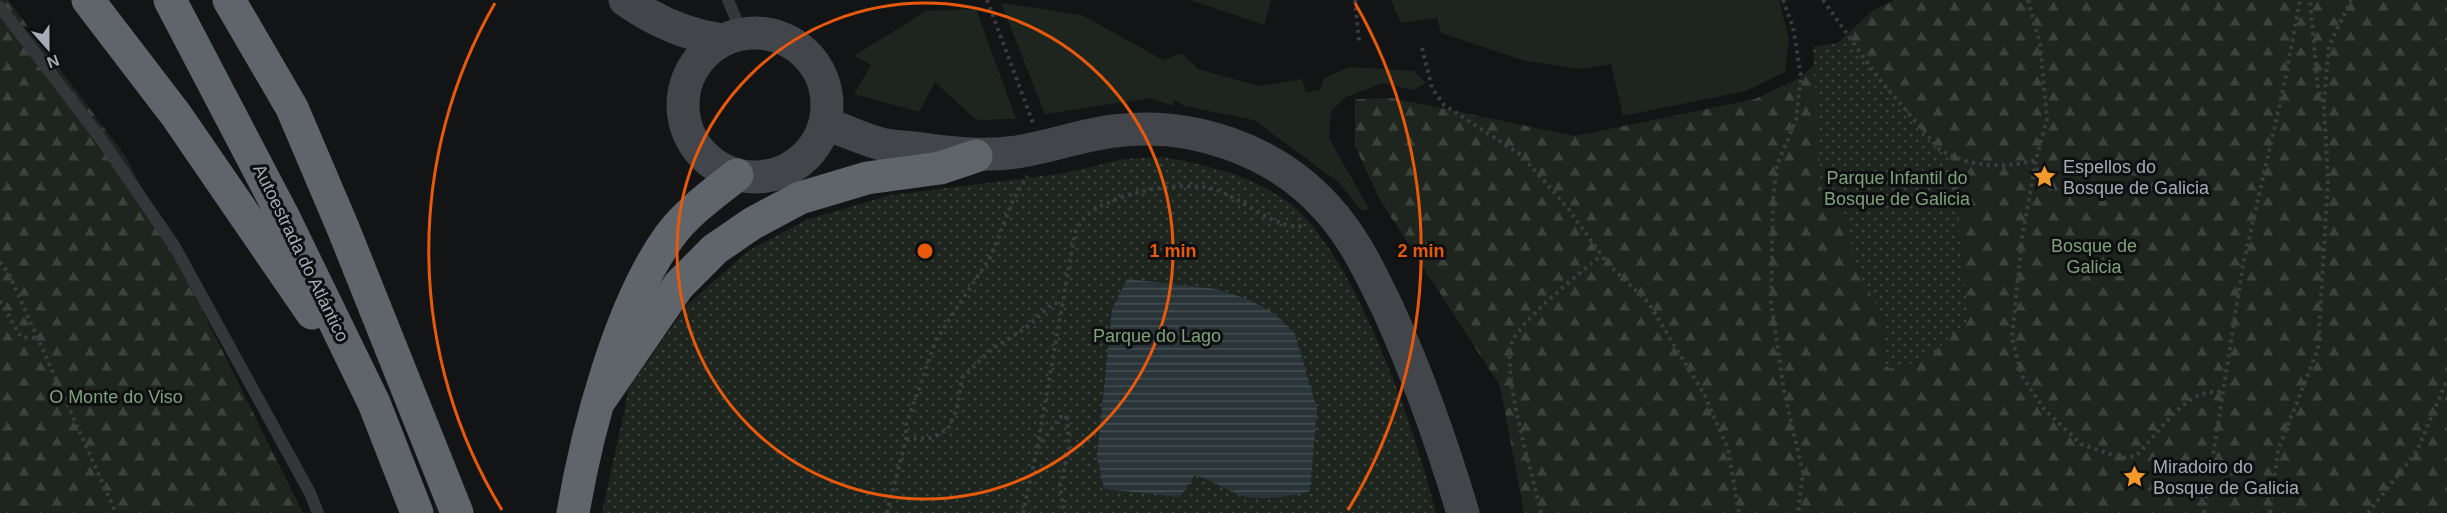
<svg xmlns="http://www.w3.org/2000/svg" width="2447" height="513" font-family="Helvetica,sans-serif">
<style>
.grass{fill:#1d251e}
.forest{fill:url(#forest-firs)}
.park{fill:url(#park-dots)}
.water{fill:url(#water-rules)}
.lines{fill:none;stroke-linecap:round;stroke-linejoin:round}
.path{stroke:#3a3d41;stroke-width:4;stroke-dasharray:3 4.5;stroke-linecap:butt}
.lane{stroke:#34363a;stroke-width:12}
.secondary{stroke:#42454a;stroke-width:33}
.highway{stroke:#60656b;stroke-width:33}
.ring{fill:none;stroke:#e8590c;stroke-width:3}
.labels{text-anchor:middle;stroke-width:6;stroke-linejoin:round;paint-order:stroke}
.poi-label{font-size:18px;fill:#a5acb6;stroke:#0e0f10;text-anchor:start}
.park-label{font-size:18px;fill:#7ea17b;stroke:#0e0f10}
.street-label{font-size:18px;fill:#a5acb6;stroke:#0e0f10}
.centre{fill:#e8590c;stroke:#0e0f10;stroke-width:3}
.ring-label{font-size:18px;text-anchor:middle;font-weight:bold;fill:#e8590c;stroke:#0e0f10;stroke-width:6;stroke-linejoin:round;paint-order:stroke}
</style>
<defs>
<pattern id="forest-firs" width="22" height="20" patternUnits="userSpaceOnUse" patternTransform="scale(1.5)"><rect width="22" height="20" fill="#1d251e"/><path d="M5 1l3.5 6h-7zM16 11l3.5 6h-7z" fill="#3b423c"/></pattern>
<pattern id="park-dots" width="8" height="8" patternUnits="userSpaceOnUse" patternTransform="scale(1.5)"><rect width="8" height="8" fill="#1d251e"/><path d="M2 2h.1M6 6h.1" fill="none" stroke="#3b423c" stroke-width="1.8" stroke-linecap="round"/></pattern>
<pattern id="water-rules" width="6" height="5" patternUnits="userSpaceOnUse" patternTransform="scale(1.5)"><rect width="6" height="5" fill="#293439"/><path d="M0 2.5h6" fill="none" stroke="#454f53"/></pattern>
</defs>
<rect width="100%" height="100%" fill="#131415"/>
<g class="grass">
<polygon points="1190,0 1271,0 1264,25"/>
<polygon points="1391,0 1779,0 1789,40 1785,72 1746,91 1623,116 1611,64 1580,69 1525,61 1441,33 1437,18 1401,23"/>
<polygon points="1001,3 1082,15 1163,60 1182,53 1198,69 1259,86 1302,79 1306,92 1320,90 1324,78 1350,67 1414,71 1426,83 1413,90 1383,83 1346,97 1331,111 1329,138 1369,209 1362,211 1339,183 1254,120 1184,106 1174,100 1173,106 1151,98 1045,114"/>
<polygon points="976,9 1016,119 976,120 935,82 919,112 854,94 871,65 854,56 926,11"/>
</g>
<g class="forest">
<polygon points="0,0 8,0 126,157 303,513 0,513"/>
<polygon points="1895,0 2447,0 2447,513 1524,513 1500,386 1380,200 1355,146 1355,99 1392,98 1575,136 1755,99 1801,77 1873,10"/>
</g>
<g class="park">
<polygon points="1850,41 1929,140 1950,156 1969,319 1934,352 1896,371 1882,364 1885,321 1854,264 1846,215 1821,191 1813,47"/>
<path d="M1162 157C1208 165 1256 176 1293 206 1356 258 1417 433 1436 513H602L629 388 687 305 748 251 808 219 891 195 1065 173 1124 159Z"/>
</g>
<path class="water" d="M1127 279 1216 289 1250 300 1275 314 1295 334 1317 409 1310 491C1294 497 1255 501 1239 495 1224 488 1211 480 1195 475L1180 497 1104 489 1097 457 1112 309Z"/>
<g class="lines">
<g class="path">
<polyline points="987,0 1033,123"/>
<polyline points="1355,0 1359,42"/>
<polyline points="1783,0 1793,27 1801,77 1796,120 1777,165 1773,199 1771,301 1784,391 1803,473 1798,513"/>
<path d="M1823 0 1879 79 1940 150C1968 167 2005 169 2036 160"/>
<path d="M2028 0 2040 43 2047 119 2036 160 2022 238 2012 338 2022 376 2044 409 2081 444 2121 458 2136 456C2159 433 2186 387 2222 392"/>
<polyline points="1422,48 1432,88 1444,105 1521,155 1567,207 1608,264 1648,302 1704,394 1728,449 1739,513"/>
<polyline points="2324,102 2329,46 2351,0"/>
<polyline points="0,262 9,274 116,513"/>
<polyline points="0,301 21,337 36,338"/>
<polyline points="906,439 932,438 948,429 957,409 962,378 992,349 1026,328 1053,303 1063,303"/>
<polyline points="1038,448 1060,417 1067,417 1069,449 1060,486 1064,513"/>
<polyline points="887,513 906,439 906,425 936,340 991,256 1013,200 1027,176"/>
<path d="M1023 513 1037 449 1075 233C1078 227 1081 221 1085 217 1110 193 1180 180 1213 189 1240 196 1280 234 1306 225"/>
<path d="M1541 513C1533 475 1503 380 1511 345 1515 325 1583 270 1602 255"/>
<polyline points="2204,513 2243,265 2284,86 2300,0"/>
<polyline points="2270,513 2278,450 2318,349 2328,181 2324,104 2318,90 2310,0"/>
<polyline points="2368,513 2417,451 2447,380"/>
</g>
<g class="lane">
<polyline points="728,0 742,33"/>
<polyline points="0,7 101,139 175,247 310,493 318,513"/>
</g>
<g class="secondary">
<path d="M625 0C655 21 685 35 722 40"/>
<circle cx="755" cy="105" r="72"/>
<path d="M826 124C844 130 862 139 881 144 894 147 908 147 922 149 954 153 984 157 1016 152 1049 147 1081 135 1114 131 1191 121 1274 149 1327 208 1354 237 1371 274 1388 309 1418 375 1442 443 1463 513"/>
</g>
<g class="highway">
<polyline points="88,0 176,115 312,313"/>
<polyline points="170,0 284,218 374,403 417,513"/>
<polyline points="229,0 292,108 343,228 457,513"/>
<polyline points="600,400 679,285 715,249 753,223 800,198 867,178 940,168 976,156"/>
<path d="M573 513C587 430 620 305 669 237 686 213 714 193 737 175"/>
</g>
</g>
<g class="ring">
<circle cx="925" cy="251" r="248"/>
<path d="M502 510A496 496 0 0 1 495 3M1355 3A496 496 0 0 1 1348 510"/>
</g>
<defs>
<symbol id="sight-bare" viewBox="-9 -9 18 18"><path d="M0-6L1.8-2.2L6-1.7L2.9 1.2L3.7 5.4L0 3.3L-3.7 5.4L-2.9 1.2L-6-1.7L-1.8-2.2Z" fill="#f5992b" stroke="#0e0f10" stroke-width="2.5" paint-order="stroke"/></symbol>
</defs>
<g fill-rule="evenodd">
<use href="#sight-bare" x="2028" y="160" width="33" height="33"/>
<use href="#sight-bare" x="2118" y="460" width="33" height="33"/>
</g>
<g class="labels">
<g class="poi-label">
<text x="2063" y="173">Espellos do<tspan x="2063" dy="21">Bosque de Galicia</tspan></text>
<text x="2153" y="473">Miradoiro do<tspan x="2153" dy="21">Bosque de Galicia</tspan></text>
</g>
<g class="park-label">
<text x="1897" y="184">Parque Infantil do<tspan x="1897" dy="21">Bosque de Galicia</tspan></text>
<text x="2094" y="252">Bosque de<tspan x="2094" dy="21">Galicia</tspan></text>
<text x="1157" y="342">Parque do Lago</text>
<text x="116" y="403">O Monte do Viso</text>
</g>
<g class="street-label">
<text transform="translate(301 253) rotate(64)" y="6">Autoestrada do Atlántico</text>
</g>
</g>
<circle cx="925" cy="251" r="9" class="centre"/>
<g class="ring-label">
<text x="1173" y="257">1 min</text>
<text x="1421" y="257">2 min</text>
</g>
<g transform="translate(48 48) rotate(159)" stroke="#0e0f10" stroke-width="4.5" paint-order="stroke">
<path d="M0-4.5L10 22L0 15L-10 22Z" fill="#a5acb6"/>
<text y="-9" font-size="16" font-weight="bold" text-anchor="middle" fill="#a5acb6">N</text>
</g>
</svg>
